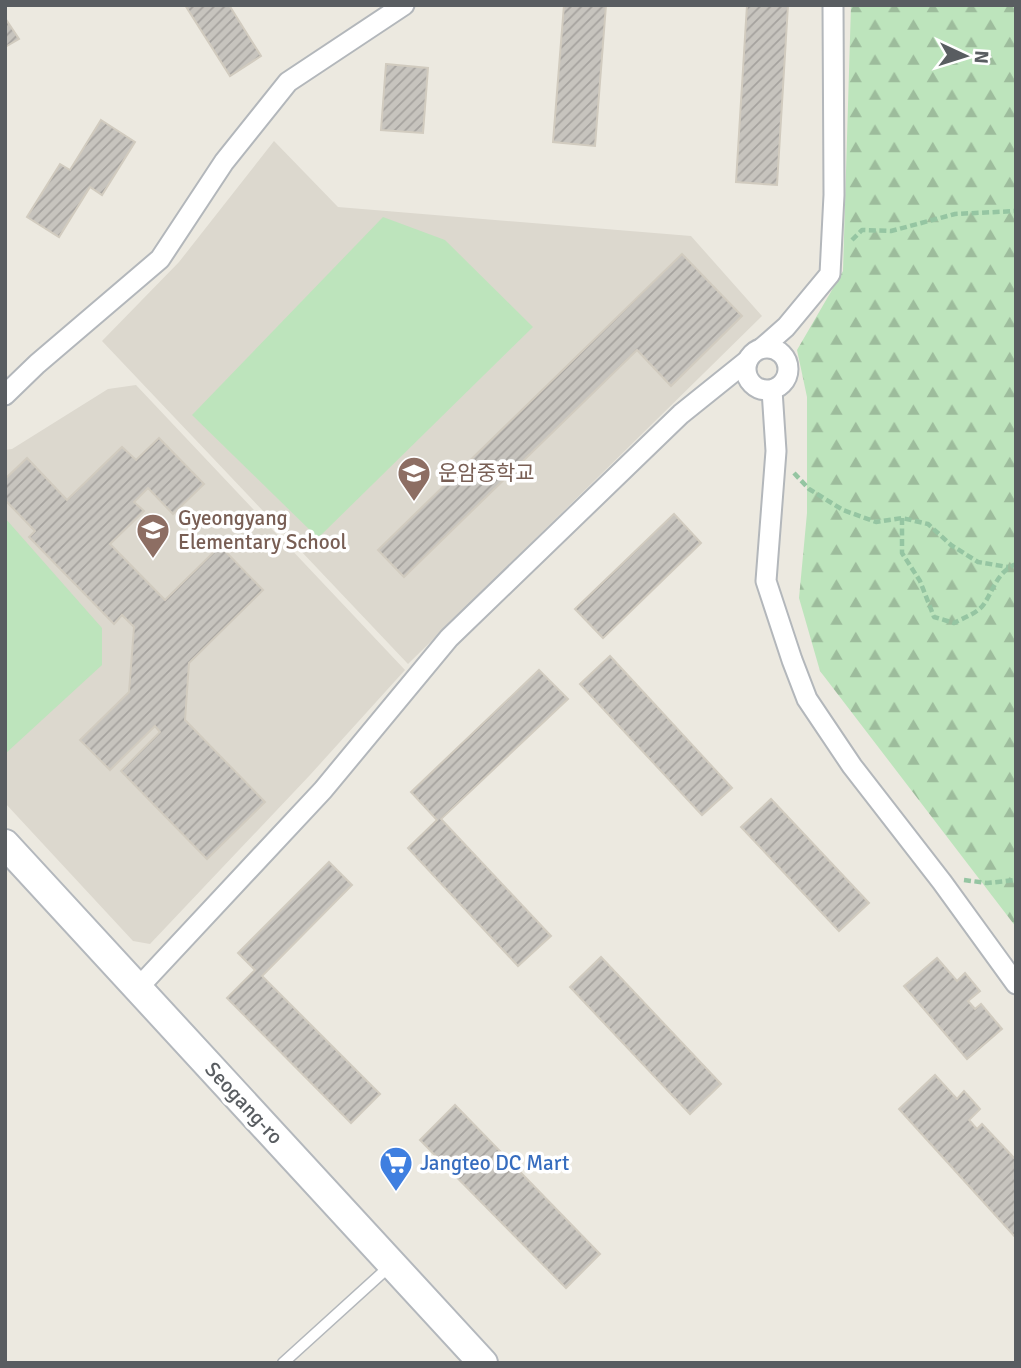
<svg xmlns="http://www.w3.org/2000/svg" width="1021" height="1368" font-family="Signika,'Noto Sans KR',sans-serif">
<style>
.education{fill:#dcd8ce}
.forest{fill:url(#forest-firs)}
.pitch{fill:#bde4bc}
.building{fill:url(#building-hatch);stroke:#d1cbbf;stroke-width:2}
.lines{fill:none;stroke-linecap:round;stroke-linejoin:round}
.lane-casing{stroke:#b3b7bb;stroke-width:13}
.street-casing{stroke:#b3b7bb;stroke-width:23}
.secondary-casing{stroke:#b4b8bd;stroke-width:32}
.path{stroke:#95c5a2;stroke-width:4.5;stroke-dasharray:7 3.5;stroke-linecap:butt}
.lane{stroke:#fff;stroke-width:10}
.street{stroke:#fff;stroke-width:19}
.secondary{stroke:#fff;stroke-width:28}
.labels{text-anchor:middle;stroke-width:7;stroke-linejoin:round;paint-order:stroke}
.education-label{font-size:21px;fill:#785e54;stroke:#fff;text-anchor:start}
.street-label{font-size:21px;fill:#595d61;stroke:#fff}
.shop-label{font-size:21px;fill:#366cbe;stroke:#fff;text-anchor:start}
</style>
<defs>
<pattern id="forest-firs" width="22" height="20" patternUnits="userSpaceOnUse" patternTransform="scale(1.75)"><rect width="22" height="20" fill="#bde4bc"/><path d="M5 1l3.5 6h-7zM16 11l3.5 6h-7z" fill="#9dbc9c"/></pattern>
<pattern id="building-hatch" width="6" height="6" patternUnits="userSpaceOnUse" patternTransform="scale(1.75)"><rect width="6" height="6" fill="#c7c4be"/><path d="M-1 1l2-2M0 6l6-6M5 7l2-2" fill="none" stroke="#a5a29e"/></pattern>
</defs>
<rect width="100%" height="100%" fill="#ece9e0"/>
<g class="education">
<polygon points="274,141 338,207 691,236 762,316 408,664 102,341 179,262"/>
<polygon points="136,385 405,670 310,775 150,944 133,941 5,803 5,450 12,449 108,389"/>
</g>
<polygon class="forest" points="851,5 1016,5 1016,927 820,671 799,598 807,513 807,397 797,350 843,271"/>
<g class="pitch">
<polygon points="383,217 445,240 533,327 318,538 192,415"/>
<polygon points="5,518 102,628 102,665 5,754"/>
</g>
<g class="building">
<polygon points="185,5 229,5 261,56 230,76"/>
<polygon points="564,5 606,5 595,146 553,142"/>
<polygon points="747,5 788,5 777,185 736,182"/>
<polygon points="5,18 19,39 5,47"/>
<polygon points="386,64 428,68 423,133 381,130"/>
<polygon points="101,120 135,142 102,195 90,187 59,237 27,217 60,164 70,170"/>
<polygon points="682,254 742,316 671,386 637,350 404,577 378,550"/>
<polygon points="159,438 204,484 173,514 148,488 134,502 144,511 110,544 165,600 220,546 263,590 189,663 185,720 265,802 207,859 121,771 160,732 155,726 110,770 80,740 129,692 134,627 122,615 114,624 29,537 35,531 5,500 5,479 27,458 67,500 122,447 136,460"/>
<polygon points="674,514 701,543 603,638 575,609"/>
<polygon points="610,656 732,788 702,815 580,684"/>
<polygon points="539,670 568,699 441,819 551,936 518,966 408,848 437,820 411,792"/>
<polygon points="771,799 869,903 839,931 741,827"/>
<polygon points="329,862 352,885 262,976 380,1094 351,1123 227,998 255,970 238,953"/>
<polygon points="601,957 721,1084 690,1114 570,987"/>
<polygon points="937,958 957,981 965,973 980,991 968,1001 975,1009 981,1004 1002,1029 967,1059 904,986"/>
<polygon points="935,1075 957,1099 964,1091 980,1109 969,1120 977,1129 982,1124 1016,1160 1016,1238 899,1109"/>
<polygon points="455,1105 600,1254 566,1288 420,1140"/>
</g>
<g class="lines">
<defs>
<polyline id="lane" points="283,1363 391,1265"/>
<g id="street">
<circle cx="767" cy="369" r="21"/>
<polyline points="762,348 786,327 830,274 834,195 833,5"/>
<polyline points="772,390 776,451 766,581 792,660 807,699 852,766 942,882 1016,984"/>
<polyline points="5,395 37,364 160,259 224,162 288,82 404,5"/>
<polyline points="138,988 323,790 449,638 681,414 747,361"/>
</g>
<polyline id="secondary" points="5,844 483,1363"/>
</defs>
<use href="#lane" class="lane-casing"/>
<use href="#street" class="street-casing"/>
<use href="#secondary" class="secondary-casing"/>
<g class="path">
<polyline points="852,240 862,230 891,231 955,214 1016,211"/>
<polyline points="794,473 809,489 843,510 876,522 902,518 928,524 951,545 978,562 1008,567"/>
<path d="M902 518V553L920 581 934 617 954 623C963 618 978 613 984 604 994 589 997 572 1016 564"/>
<polyline points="964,880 987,883 1016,880"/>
</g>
<use href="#lane" class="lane"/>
<use href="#street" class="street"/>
<use href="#secondary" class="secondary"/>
</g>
<defs>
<symbol id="school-pin" viewBox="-11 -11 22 30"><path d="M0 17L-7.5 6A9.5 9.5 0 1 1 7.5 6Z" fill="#8d6e63" stroke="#fff"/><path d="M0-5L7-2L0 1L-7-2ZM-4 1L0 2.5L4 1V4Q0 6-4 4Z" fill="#fff"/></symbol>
<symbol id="supermarket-pin" viewBox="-11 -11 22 30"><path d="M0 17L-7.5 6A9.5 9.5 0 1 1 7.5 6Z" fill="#3f7fe0" stroke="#fff"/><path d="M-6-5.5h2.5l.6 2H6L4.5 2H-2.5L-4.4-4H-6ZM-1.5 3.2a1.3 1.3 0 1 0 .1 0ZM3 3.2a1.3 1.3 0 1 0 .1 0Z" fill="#fff"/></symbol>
</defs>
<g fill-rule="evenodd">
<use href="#school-pin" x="395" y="454" width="38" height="52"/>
<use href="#school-pin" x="134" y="511" width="38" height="52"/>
<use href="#supermarket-pin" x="377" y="1144" width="38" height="52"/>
</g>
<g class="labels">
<g class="education-label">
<text x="438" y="480">운암중학교</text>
<text x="178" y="525">Gyeongyang<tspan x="178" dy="24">Elementary School</tspan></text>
</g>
<g class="street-label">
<text transform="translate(244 1103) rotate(47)" y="7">Seogang-ro</text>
</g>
<g class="shop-label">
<text x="420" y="1170">Jangteo DC Mart</text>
</g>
</g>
<rect width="1021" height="1368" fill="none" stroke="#595d61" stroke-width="14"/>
<g transform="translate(965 56) rotate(94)" stroke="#ffffff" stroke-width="5" paint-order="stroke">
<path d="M0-5L12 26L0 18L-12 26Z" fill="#595d61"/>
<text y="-10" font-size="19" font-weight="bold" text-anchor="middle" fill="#595d61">N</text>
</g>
</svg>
